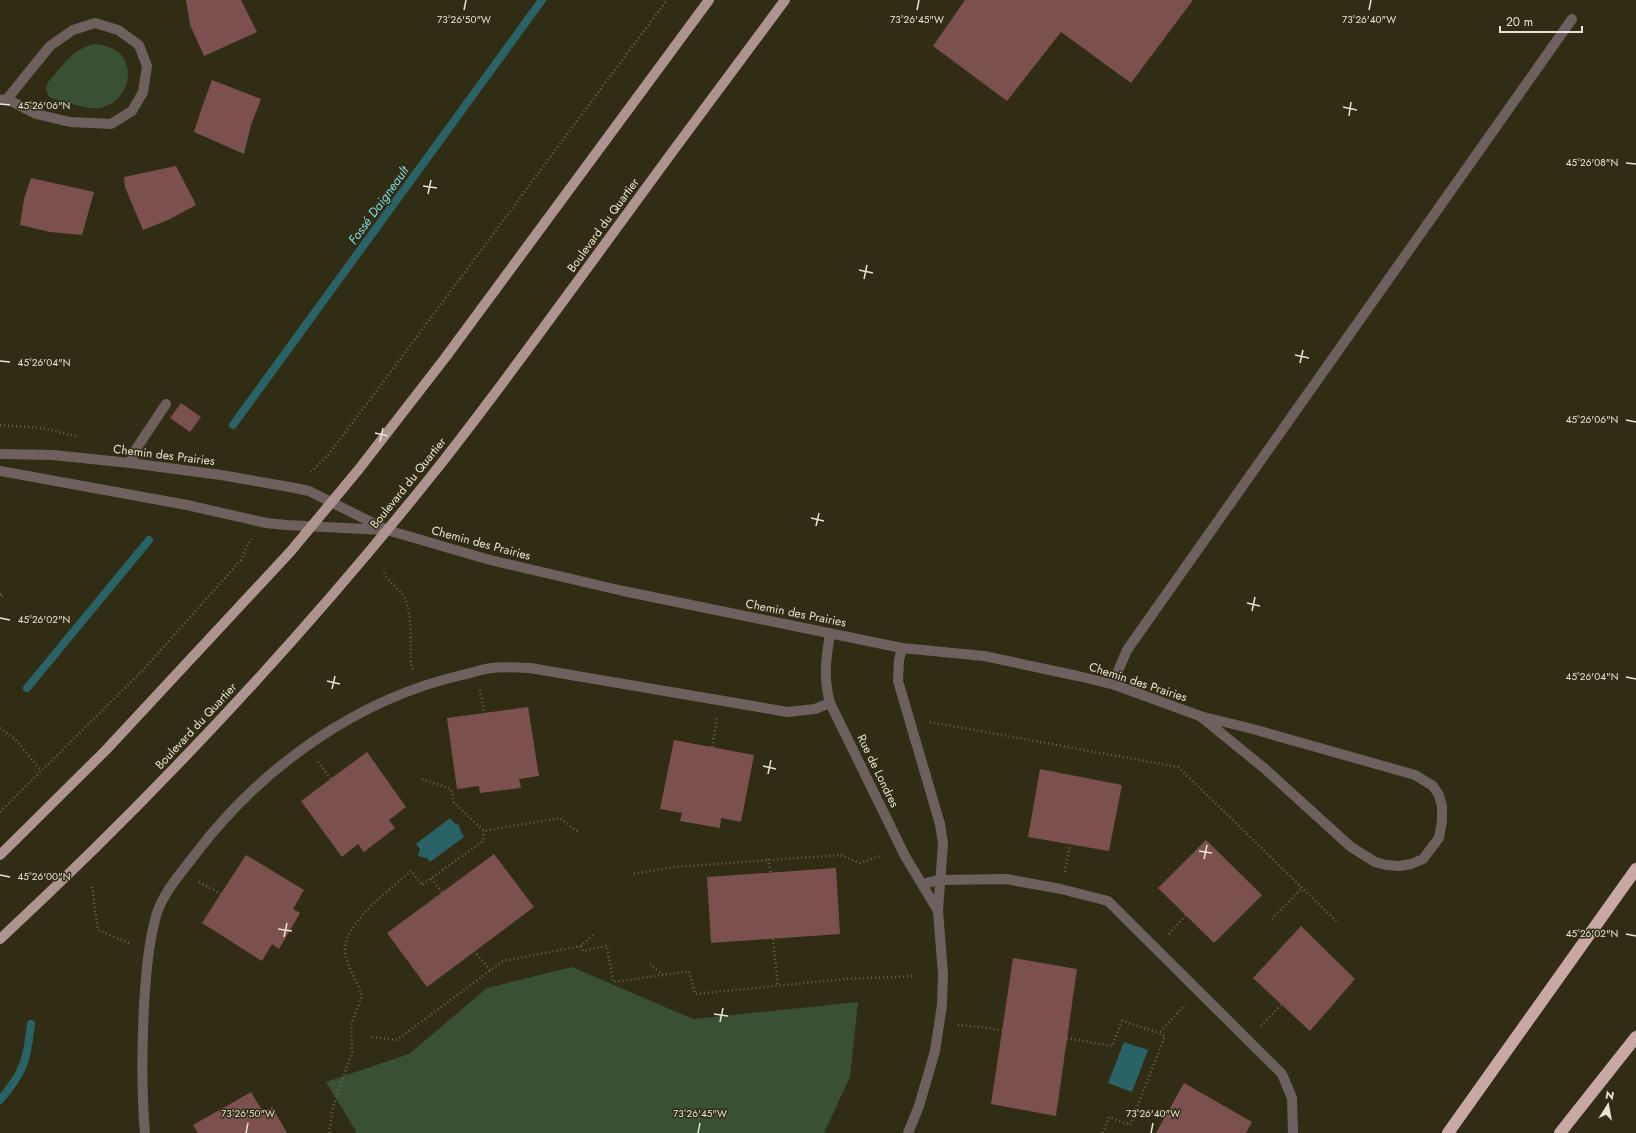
<svg xmlns="http://www.w3.org/2000/svg" width="1636" height="1133" font-family="Jost,sans-serif">
<style>
.green{fill:#395132}
.water{fill:#296267}
.lines{fill:none;stroke-linecap:round;stroke-linejoin:round}
.stream{stroke:#296267;stroke-width:8}
.building{fill:#7c504e}
.path{stroke:#68644e;stroke-width:2.5;stroke-dasharray:1 3;stroke-linecap:butt}
.minor{stroke:#6e605f;stroke-width:10}
.major{stroke:#af9391;stroke-width:10}
.highway{stroke:#c9a7a5;stroke-width:12}
.ticks{fill:none;stroke:#e7e4d5;stroke-width:1.5}
.labels{text-anchor:middle;stroke-width:3;stroke-linejoin:round;paint-order:stroke}
.street-label{font-size:12px;fill:#e7e4d5;stroke:#312d14}
.water-label{font-size:13px;font-style:italic;fill:#7bd8e1;stroke:#312d14}
.ticks-label{font-size:10px;text-anchor:middle;fill:#e7e4d5;stroke:#312d14;stroke-width:3;stroke-linejoin:round;paint-order:stroke}
</style>
<rect width="100%" height="100%" fill="#312d14"/>
<g class="green">
<path d="M95 44C105 45 116 48 122 56 137 76 122 105 99 108 88 110 63 101 51 98 46 93 45 89 48 82 62 67 73 48 95 44Z"/>
<polygon points="572,967 693,1019 858,1002 850,1077 824,1133 357,1133 326,1082 409,1054 487,988"/>
</g>
<g class="water">
<polygon points="450,818 454,823 459,825 461,832 464,837 430,862 427,858 418,856 420,849 416,844"/>
<polygon points="1124,1042 1148,1050 1132,1092 1108,1083"/>
</g>
<g class="lines">
<g class="stream">
<polyline points="233,425 542,0"/>
<polyline points="27,688 149,540"/>
<path d="M0 1100C24 1072 27 1060 31 1024"/>
</g>
</g>
<g class="building">
<polygon points="186,0 241,0 257,32 204,56 190,25"/>
<polygon points="965,0 1193,0 1131,83 1061,32 1007,101 933,46"/>
<polygon points="212,80 261,99 251,125 244,154 194,132 202,107"/>
<polygon points="176,166 196,205 168,220 143,230 125,187 124,177"/>
<polygon points="31,178 94,192 82,235 50,232 20,225 24,199"/>
<polygon points="181,403 201,417 190,432 170,418"/>
<polygon points="528,707 539,776 519,779 521,788 480,793 479,786 457,789 447,718"/>
<polygon points="674,740 754,755 741,822 721,818 720,828 680,821 682,813 660,809"/>
<polygon points="367,752 406,807 389,820 395,828 364,852 358,844 342,857 301,801"/>
<polygon points="1040,769 1122,785 1109,851 1028,837"/>
<polygon points="1206,840 1262,895 1214,943 1158,888"/>
<polygon points="494,854 534,907 427,987 387,933"/>
<polygon points="246,855 304,890 293,909 300,913 279,949 272,944 262,961 202,923"/>
<polygon points="836,868 840,934 711,943 707,877"/>
<polygon points="1301,926 1355,979 1310,1031 1253,978"/>
<polygon points="1013,958 1077,969 1056,1116 991,1104"/>
<polygon points="1184,1083 1252,1122 1246,1133 1156,1133"/>
<polygon points="251,1092 263,1112 272,1107 287,1133 198,1133 193,1125"/>
</g>
<g class="lines">
<g class="path">
<polyline points="0,425 42,428 79,437"/>
<polyline points="311,472 328,455 375,393 667,0"/>
<path d="M384 573C389 583 399 588 404 597 413 613 410 646 411 664L413 670"/>
<polyline points="0,594 3,595 0,599"/>
<polyline points="480,690 484,713"/>
<polyline points="930,722 1178,767 1235,822 1337,922"/>
<polyline points="0,728 16,740 41,771"/>
<polyline points="712,747 717,718"/>
<polyline points="318,762 331,779"/>
<polyline points="422,779 451,789 454,803 484,831 560,818 578,832"/>
<polyline points="0,812 142,671 241,560 247,546 252,539"/>
<polyline points="768,859 771,873"/>
<polyline points="1065,872 1070,845"/>
<polyline points="634,874 674,867 840,855 860,863 880,856"/>
<polyline points="431,879 442,892"/>
<polyline points="199,882 221,894"/>
<polyline points="92,887 98,930 131,944"/>
<polyline points="1272,919 1302,888"/>
<polyline points="1169,934 1186,915"/>
<polyline points="773,939 778,986"/>
<polyline points="581,946 583,951 607,946 613,982 663,975"/>
<polyline points="474,951 490,970"/>
<polyline points="650,964 663,975 689,971 695,994 845,979 914,976"/>
<polyline points="958,1025 990,1028 1002,1031"/>
<polyline points="1261,1026 1281,1005"/>
<polyline points="372,1037 397,1040 503,961 581,946 593,935"/>
<polyline points="1067,1038 1112,1046 1122,1021 1159,1033"/>
<path d="M329 1133 333 1107 352 1052 351 1025 362 996C357 981 346 965 345 950 344 923 393 887 411 871L422 885 483 841 484 831"/>
<polyline points="1103,1133 1109,1117 1130,1125 1165,1036 1159,1033 1185,1005"/>
</g>
<g class="minor">
<polyline points="0,100 7,99 36,114 70,122 111,124 132,111 143,92 147,66 139,45 118,30 95,23 73,30 50,46 7,99"/>
<polyline points="0,454 53,455 130,463 221,475 295,488 309,491 387,530 490,560 623,591 902,648 984,656 1078,676 1115,685 1200,716 1249,728 1415,775 1433,786 1439,795 1442,806 1442,821 1439,838 1423,859 1411,864 1399,866 1386,865 1375,862 1351,847 1264,768 1200,716"/>
<polyline points="130,463 136,449 166,404"/>
<polyline points="0,471 187,505 266,523 286,525 383,530"/>
<path d="M830 633C826 660 823 676 830 703L905 856 938 911"/>
<polyline points="902,648 899,660 898,681 940,824 943,844 938,911 943,974 942,1005 935,1051 919,1106 908,1133"/>
<polyline points="1115,685 1118,671 1127,650 1572,19"/>
<polyline points="922,884 940,880 1006,879 1061,889 1108,901 1282,1074 1292,1098 1293,1133"/>
<path d="M145 1133C141 1090 142 1048 144 1005 146 976 148 945 156 916 163 892 182 872 197 852 262 767 357 699 462 675 472 673 482 669 492 668 504 666 518 668 530 668L788 712 815 709 830 703"/>
</g>
<g class="major">
<polyline points="0,855 106,750 291,551 359,469 445,358 709,0"/>
<path d="M0 939C155 795 300 640 432 475 487 406 539 334 591 263 655 175 720 87 785 0"/>
</g>
<g class="highway">
<polyline points="1448,1133 1636,869"/>
<polyline points="1560,1133 1636,1037"/>
</g>
</g>
<path class="ticks" d="M464 10 466 0M917 10 919 0M1369 10 1371 0M0 104 10 105M1343 107 1357 110M1349 116 1351 102M1626 163 1636 164M423 186 437 188M428 194 431 180M859 270 873 273M864 279 867 265M1295 355 1309 358M0 361 10 362M1300 363 1303 350M1626 420 1636 422M375 433 388 436M380 442 383 428M811 518 824 521M816 526 819 513M1247 603 1260 606M1252 611 1255 597M0 618 10 620M1626 677 1636 679M327 681 340 684M332 689 335 676M763 766 776 769M768 774 771 760M1199 851 1212 853M1204 859 1207 845M0 875 10 877M278 929 292 931M1626 934 1636 936M284 937 287 923M714 1014 728 1016M720 1022 723 1008M246 1133 248 1123M698 1133 700 1123M1151 1133 1153 1123"/>
<g class="labels">
<g class="street-label">
<text transform="translate(603 225) rotate(-54)" y="4">Boulevard du Quartier</text>
<text transform="translate(164 455) rotate(7)" y="4">Chemin des Prairies</text>
<text transform="translate(408 483) rotate(-51)" y="4">Boulevard du Quartier</text>
<text transform="translate(481 543) rotate(15)" y="4">Chemin des Prairies</text>
<text transform="translate(796 613) rotate(11)" y="4">Chemin des Prairies</text>
<text transform="translate(1138 682) rotate(18)" y="4">Chemin des Prairies</text>
<text transform="translate(196 726) rotate(-47)" y="4">Boulevard du Quartier</text>
<text transform="translate(878 771) rotate(64)" y="4">Rue de Londres</text>
</g>
<g class="water-label">
<text transform="translate(378 205) rotate(-54)" y="5">Fossé Daigneault</text>
</g>
</g>
<g class="ticks-label">
<text x="464" y="23">73°26'50"W</text>
<text x="917" y="23">73°26'45"W</text>
<text x="1369" y="23">73°26'40"W</text>
<text x="44" y="109">45°26'06"N</text>
<text x="1592" y="166">45°26'08"N</text>
<text x="44" y="366">45°26'04"N</text>
<text x="1592" y="423">45°26'06"N</text>
<text x="44" y="623">45°26'02"N</text>
<text x="1592" y="680">45°26'04"N</text>
<text x="44" y="880">45°26'00"N</text>
<text x="1592" y="937">45°26'02"N</text>
<text x="248" y="1117">73°26'50"W</text>
<text x="700" y="1117">73°26'45"W</text>
<text x="1153" y="1117">73°26'40"W</text>
</g>
<g transform="translate(1608 1105) rotate(11)" stroke="#312d14" stroke-width="3" paint-order="stroke">
<path d="M0-3L7 15L0 10L-7 15Z" fill="#e7e4d5"/>
<text y="-6" font-size="11" font-weight="bold" text-anchor="middle" fill="#e7e4d5">N</text>
</g>
<path d="M1500 26v6h82v-6" fill="none" stroke="#e7e4d5" stroke-width="2"/>
<text x="1506" y="26" font-size="12" fill="#e7e4d5" stroke="#312d14" stroke-width="3" paint-order="stroke">20 m</text>
</svg>
